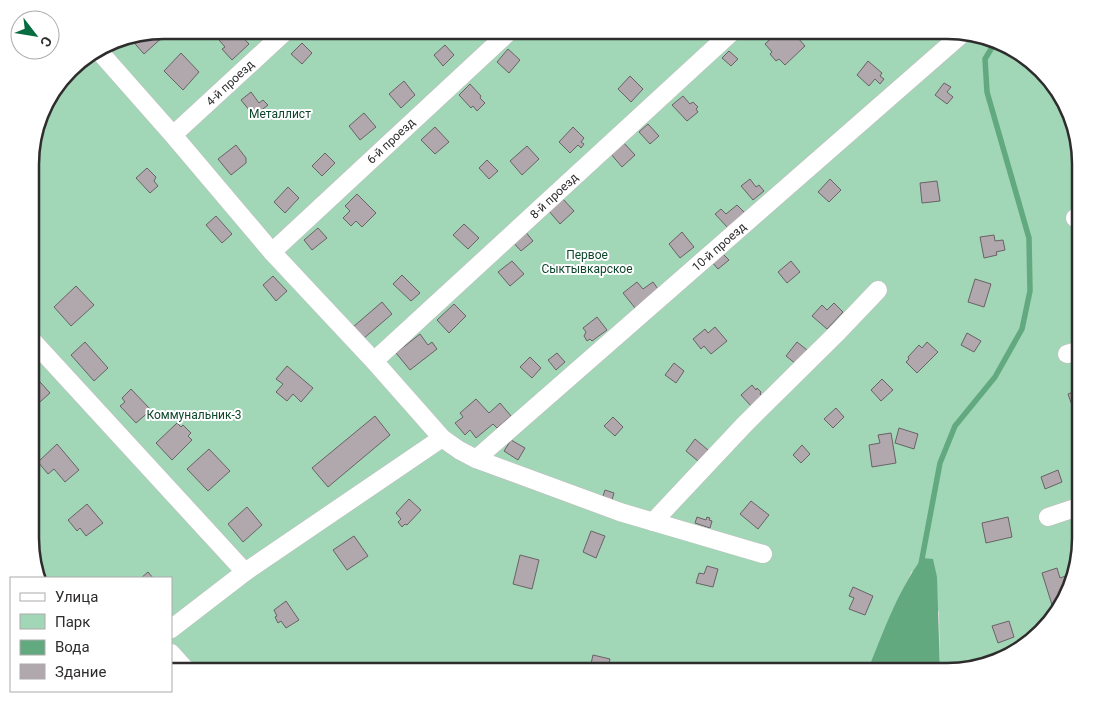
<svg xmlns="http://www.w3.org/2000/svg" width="1111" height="702" font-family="Roboto,sans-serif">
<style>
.green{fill:#a1d6b6}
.water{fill:#62a980}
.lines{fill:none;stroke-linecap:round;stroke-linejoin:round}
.stream{stroke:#62a980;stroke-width:5.5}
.building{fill:#b0a8ad;stroke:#696266}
.minor-casing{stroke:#c6bec3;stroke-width:19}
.minor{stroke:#fff;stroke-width:18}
.labels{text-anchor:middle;stroke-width:4;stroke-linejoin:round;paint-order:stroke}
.street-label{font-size:12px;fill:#2f2c2e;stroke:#fff}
.park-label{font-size:12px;fill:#0d462b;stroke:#fff}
.rim{fill:none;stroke:#2f2c2e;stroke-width:2.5}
</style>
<rect width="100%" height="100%" fill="#efe7ec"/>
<polygon class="green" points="164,30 948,30 1021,52 1063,97 1081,155 1081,547 1059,612 1014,654 956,672 940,672 939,612 912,571 901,593 867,672 171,672 171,578 40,578 31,556 31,146 44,104 75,63 113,40"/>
<path class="water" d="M922 558 933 559 937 577 940 672H867C883 633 897 592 922 558Z"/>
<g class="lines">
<polyline class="stream" points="921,564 940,463 955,426 995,377 1022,329 1030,291 1029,238 987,92 985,59 994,44"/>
</g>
<g class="building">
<polygon points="229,30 236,30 249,44 232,60 222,49 225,47 219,40"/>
<polygon points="463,30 480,30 471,38"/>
<polygon points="558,30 568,30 564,35"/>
<polygon points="780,30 799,30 803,35 798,38 805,46 785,65 779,59 776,61 770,54 772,52 765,44"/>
<polygon points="161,31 165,35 144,54 129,37"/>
<polygon points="302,43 312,53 302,64 291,54"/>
<polygon points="445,45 454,55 443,66 434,55"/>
<polygon points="508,49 520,60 509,73 497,62"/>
<polygon points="729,51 738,59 731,66 722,58"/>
<polygon points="181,53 199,72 183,90 164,71"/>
<polygon points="868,61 882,73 880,76 884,79 880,84 875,79 869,86 857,75"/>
<polygon points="630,76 643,89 631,102 618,89"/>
<polygon points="404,81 415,95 401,108 389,94"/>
<polygon points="944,83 951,87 947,92 953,97 947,104 935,95"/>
<polygon points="470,84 481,96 480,98 485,103 477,111 473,106 471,108 459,95"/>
<polygon points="251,92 259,103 263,100 268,105 254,116 241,100"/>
<polygon points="683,96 690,104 693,102 698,107 696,109 698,112 687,121 672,105"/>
<polygon points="364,113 376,127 360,140 349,126"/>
<polygon points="648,124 659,136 650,144 639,132"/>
<polygon points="435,127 449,142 435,154 421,140"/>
<polygon points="573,127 584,138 581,142 584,144 581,148 578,145 570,153 559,142"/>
<polygon points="623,142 635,155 622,167 610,153"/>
<polygon points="236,145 246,158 246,163 231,175 218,159"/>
<polygon points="527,146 539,159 522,175 510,161"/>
<polygon points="325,153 335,163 322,176 312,166"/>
<polygon points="487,160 498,171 489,179 479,168"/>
<polygon points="147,168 156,177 154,181 158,186 150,193 136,178"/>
<polygon points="750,179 756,187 759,185 764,191 753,200 741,186"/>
<polygon points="830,179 841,190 829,202 818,192"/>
<polygon points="937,181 940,201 922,203 920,183"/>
<polygon points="288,187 299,198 285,213 274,202"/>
<polygon points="357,194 376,213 362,227 356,221 351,226 343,218 350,211 345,206"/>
<polygon points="562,198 574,211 560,224 548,210"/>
<polygon points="737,205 745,213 728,228 715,214 721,209 726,214"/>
<polygon points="216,216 232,234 222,243 206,225"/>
<polygon points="464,224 479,238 468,249 453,235"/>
<polygon points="318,228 327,238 312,250 304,240"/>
<polygon points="524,230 533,241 521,251 512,241"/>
<polygon points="682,232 694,247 680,258 669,244"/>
<polygon points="994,235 995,241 1003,240 1005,250 996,252 997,255 984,258 980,237"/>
<polygon points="722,253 729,260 718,269 712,262"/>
<polygon points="512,261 524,274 510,286 498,272"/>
<polygon points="791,261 800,272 787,283 778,272"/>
<polygon points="402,275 420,293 411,301 393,284"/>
<polygon points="273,276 287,291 276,301 263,285"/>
<polygon points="975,279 991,284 984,307 968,302"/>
<polygon points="637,282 643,289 653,282 658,289 635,308 623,293"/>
<polygon points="76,286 94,305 71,326 54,307"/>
<polygon points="382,302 392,314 363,339 353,327"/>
<polygon points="834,303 843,312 827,329 812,316 822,305 827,310"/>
<polygon points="454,304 466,316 449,333 437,320"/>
<polygon points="597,317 607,330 592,341 590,339 587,341 584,336 586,332 583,328"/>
<polygon points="715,327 727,341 711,354 704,346 701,349 693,339 705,329 708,333"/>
<polygon points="967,333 981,341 974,352 961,345"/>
<polygon points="420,334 428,345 432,342 437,349 410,370 396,353"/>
<polygon points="85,342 108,368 94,381 71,355"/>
<polygon points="797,342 807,350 796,364 786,356"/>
<polygon points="927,342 938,352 917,373 906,362 909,359 908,357 919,345 922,348"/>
<polygon points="557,353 565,362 556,370 548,360"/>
<polygon points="530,357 541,368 532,378 520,367"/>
<polygon points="674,363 684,371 676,383 665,375"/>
<polygon points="287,366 313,388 301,402 293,394 287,401 276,392 283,384 276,379"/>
<polygon points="31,372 50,393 31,410"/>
<polygon points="882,379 893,390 881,401 871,390"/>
<polygon points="752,385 756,390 757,388 761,392 760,394 762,396 751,406 741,395"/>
<polygon points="131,389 151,410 136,423 120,406 125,402 122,398"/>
<polygon points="1081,389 1081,405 1073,408 1068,394"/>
<polygon points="476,399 489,413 500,403 511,416 497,428 493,424 476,438 470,430 465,435 455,423 463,417 460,413"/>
<polygon points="836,408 844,417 833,428 824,419"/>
<polygon points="375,416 390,435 328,487 312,468"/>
<polygon points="613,417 623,427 615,436 604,426"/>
<polygon points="177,423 181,427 183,425 191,433 188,436 192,440 172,460 156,443"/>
<polygon points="899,428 918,434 914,449 895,443"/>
<polygon points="891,433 896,463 872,467 869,445 880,443 878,435"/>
<polygon points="695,439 708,450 698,461 686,451"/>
<polygon points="511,440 525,448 518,460 504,451"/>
<polygon points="57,444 79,470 65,482 54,469 48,474 38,462"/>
<polygon points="802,445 810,454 801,463 793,455"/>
<polygon points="209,449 230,471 208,491 187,469"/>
<polygon points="1058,470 1062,482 1045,489 1041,477"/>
<polygon points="605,490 614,493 612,500 603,496"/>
<polygon points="409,499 421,510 407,525 405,524 402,527 398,522 401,519 396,513"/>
<polygon points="751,501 769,515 758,529 740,514"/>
<polygon points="87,504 103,523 86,536 80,528 77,531 68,520"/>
<polygon points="247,507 262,525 243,542 228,524"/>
<polygon points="697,517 706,520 707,517 710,518 709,520 712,521 710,528 695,523"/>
<polygon points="1008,517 1012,537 986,543 982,523"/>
<polygon points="591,531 605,536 596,558 583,552"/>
<polygon points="354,536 368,556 347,570 333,550"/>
<polygon points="520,555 539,560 532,589 513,584"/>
<polygon points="707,566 718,569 713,587 696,583 699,573 704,574"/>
<polygon points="1057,568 1060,578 1071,574 1061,606 1053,608 1042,573"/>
<polygon points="148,572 153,578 141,578"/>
<polygon points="853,587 873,596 865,615 849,609 854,598 849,596"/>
<polygon points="286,601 299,620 286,628 281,621 278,623 275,617 277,616 274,610"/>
<polygon points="1009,621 1014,637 998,643 992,626"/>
<polygon points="593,655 610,659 607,672 589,672"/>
<polygon points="327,666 331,672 319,672"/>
</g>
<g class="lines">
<defs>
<g id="minor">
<polyline points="98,50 173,135 272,252 374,361 442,438 459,450 476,459 620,512 763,554"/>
<polyline points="173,135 287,30"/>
<polyline points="1075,218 1081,214"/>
<polyline points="272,252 511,30"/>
<polyline points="31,339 245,572"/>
<polyline points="1067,354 1081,350"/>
<polyline points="374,361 734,30"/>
<polyline points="476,459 962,34"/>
<polyline points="1048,517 1081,506"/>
<polyline points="653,522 744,425 838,332 878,290"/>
<polyline points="171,629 245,572 442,438"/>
<polyline points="171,653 188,672"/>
</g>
</defs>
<use href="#minor" class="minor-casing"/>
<use href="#minor" class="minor"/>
</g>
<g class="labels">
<g class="street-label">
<text transform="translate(230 83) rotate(-43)" y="4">4-й проезд</text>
<text transform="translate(391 141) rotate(-43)" y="4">6-й проезд</text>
<text transform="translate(554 196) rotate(-43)" y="4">8-й проезд</text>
<text transform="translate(719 247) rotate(-41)" y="4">10-й проезд</text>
</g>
<g class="park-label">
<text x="280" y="118">Металлист</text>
<text x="587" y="259">Первое<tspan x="587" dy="14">Сыктывкарское</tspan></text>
<text x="194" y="419">Коммунальник-3</text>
</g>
</g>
<path d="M0 0H1111V702H0ZM164 39H947A125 125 0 0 1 1072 164V538A125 125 0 0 1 947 663H164A125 125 0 0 1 39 538V164A125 125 0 0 1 164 39Z" fill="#fff" fill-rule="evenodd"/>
<path class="rim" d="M164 39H947A125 125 0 0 1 1072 164V538A125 125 0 0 1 947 663H164A125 125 0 0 1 39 538V164A125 125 0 0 1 164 39Z"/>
<rect x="10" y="577" width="162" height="115" fill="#ffffff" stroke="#acabab"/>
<rect x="20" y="593" width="25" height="8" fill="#ffffff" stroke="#acabab"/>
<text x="55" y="602" font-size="15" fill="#2f2c2e">Улица</text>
<rect x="20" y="614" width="25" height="15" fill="#a1d6b6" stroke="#acabab"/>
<text x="55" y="627" font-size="15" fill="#2f2c2e">Парк</text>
<rect x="20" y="640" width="25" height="15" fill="#62a980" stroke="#acabab"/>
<text x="55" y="652" font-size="15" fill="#2f2c2e">Вода</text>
<rect x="20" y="664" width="25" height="15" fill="#b0a8ad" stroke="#acabab"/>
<text x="55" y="677" font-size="15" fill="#2f2c2e">Здание</text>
<g transform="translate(35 35) rotate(121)"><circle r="24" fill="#ffffff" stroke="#acabab"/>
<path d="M0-4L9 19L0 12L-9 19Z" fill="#086c41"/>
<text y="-8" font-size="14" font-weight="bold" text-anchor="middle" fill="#2f2c2e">С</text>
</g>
</svg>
